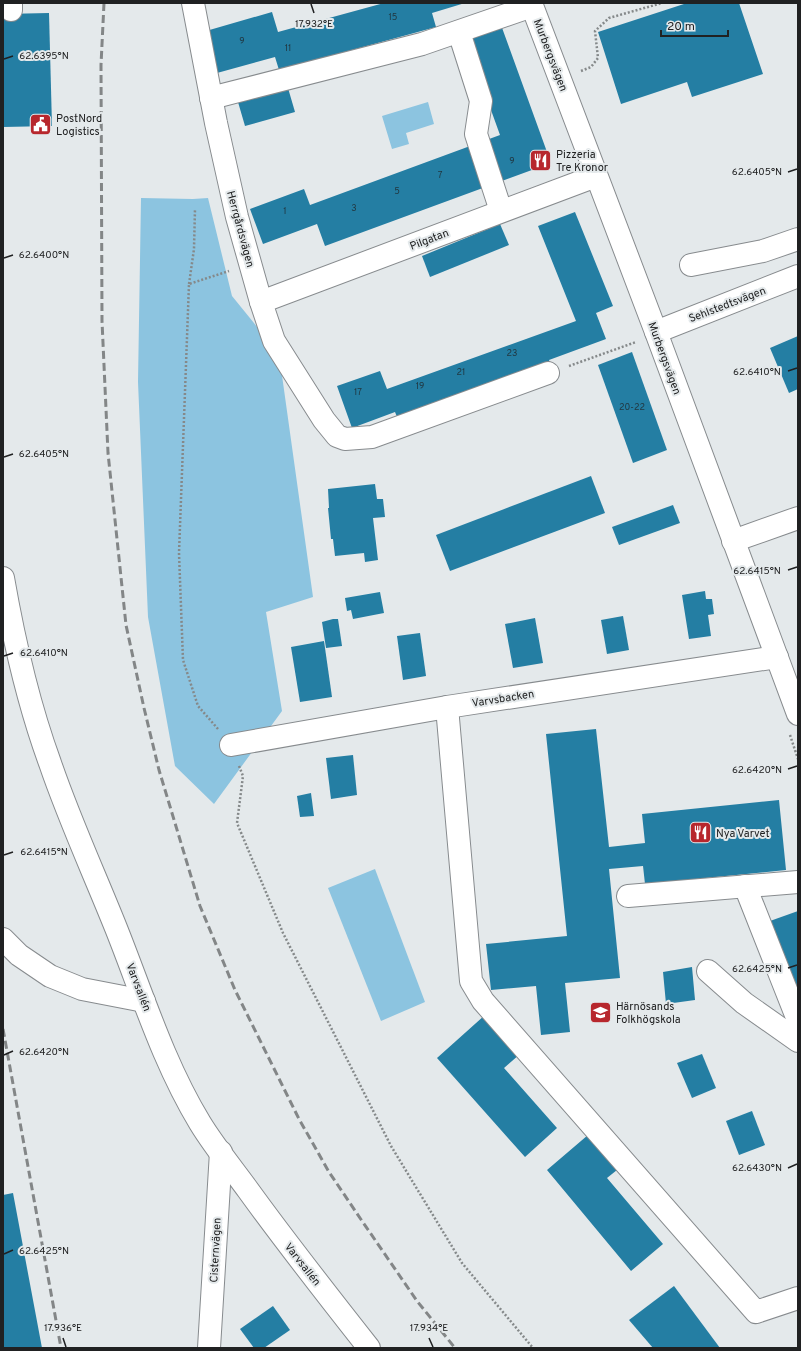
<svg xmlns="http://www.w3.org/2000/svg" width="801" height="1351" font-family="Overpass,sans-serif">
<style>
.green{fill:#8cc4e0}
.building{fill:#247ea3}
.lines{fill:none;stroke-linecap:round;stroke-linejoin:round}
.minor-casing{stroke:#878b8e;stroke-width:24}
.path{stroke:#85898a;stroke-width:2.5;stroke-dasharray:2 2;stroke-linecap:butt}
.minor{stroke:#fff;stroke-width:22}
.rail{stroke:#838687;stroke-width:3;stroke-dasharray:8 4;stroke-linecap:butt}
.ticks{fill:none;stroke:#202122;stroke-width:1.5}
.labels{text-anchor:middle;stroke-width:4;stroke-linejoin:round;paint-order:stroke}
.number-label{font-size:9px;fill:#213842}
.street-label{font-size:11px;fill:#202122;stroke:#e4e9eb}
.poi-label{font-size:11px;fill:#202122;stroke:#e4e9eb;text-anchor:start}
.ticks-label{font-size:10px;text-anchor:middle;fill:#202122;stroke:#e4e9eb;stroke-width:4;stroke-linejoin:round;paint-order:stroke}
</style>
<rect width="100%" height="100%" fill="#e4e9eb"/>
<g class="green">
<polygon points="428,102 434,124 406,133 409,144 392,149 382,116"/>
<polygon points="141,198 193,199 208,198 232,296 279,354 313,597 266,612 282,711 214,804 175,766 148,617 138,382"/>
<polygon points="375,869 425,1002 381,1021 328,888"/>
</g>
<g class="building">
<polygon points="384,3 465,3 432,13 436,27 279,70 275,57 217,73 206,31 272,12 278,32"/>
<polygon points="687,3 739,3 763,74 692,97 687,82 621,104 598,32"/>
<polygon points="49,13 52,126 3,127 3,14"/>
<polygon points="501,25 551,163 325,246 317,224 263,244 250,209 304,189 310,205 500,135 465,38"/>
<polygon points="288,88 295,112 245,126 238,102"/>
<polygon points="575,212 613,306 596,313 606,339 549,360 552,368 400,424 395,412 352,428 337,386 380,371 387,389 576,321 538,226"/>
<polygon points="500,224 509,245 430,277 422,256"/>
<polygon points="798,336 798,389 789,393 770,348"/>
<polygon points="632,352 667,450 633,463 598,365"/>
<polygon points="591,476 605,513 450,571 436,535"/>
<polygon points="375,484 377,499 383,499 385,517 373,518 378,560 365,562 364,553 335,556 333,539 331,539 328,508 329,508 328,489"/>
<polygon points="673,505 680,523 619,545 612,527"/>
<polygon points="705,591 706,599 712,599 714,614 708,615 711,636 689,639 682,595"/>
<polygon points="380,592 384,613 353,619 351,610 347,611 345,598"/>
<polygon points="623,616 629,650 607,654 601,620"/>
<polygon points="535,618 543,663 513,668 505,624"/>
<polygon points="333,619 338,619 342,646 326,648 322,622"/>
<polygon points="420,633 426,676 403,680 397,636"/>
<polygon points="324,641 332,697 300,702 291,647"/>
<polygon points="596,729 609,847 645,843 642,814 779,800 786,870 645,884 643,866 609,869 620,978 565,983 570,1032 541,1035 536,986 491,990 486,944 567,936 546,734"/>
<polygon points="353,755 357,795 331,799 326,758"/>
<polygon points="311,793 314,816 300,817 297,796"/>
<polygon points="798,911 798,996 770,921"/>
<polygon points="692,967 695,1000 666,1004 663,972"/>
<polygon points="485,1015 520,1054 504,1068 557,1128 525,1157 437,1058"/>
<polygon points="702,1054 716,1088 692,1098 677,1063"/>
<polygon points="752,1111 765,1145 739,1155 726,1121"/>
<polygon points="588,1135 617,1170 607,1178 663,1244 631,1271 547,1170"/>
<polygon points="13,1193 42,1348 3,1348 3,1195"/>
<polygon points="674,1286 720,1348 653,1348 629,1320"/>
<polygon points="273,1306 290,1330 264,1348 254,1348 240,1329"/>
</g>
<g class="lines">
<defs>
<g id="minor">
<polyline points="11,3 11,10"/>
<polyline points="193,3 216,123 237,217 261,302 274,341 324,420 337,436 345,439 372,437 548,373"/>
<polyline points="531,3 656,332 798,714"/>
<polyline points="459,32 481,101 476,134 501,211"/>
<polyline points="211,98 422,44 532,6"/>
<polyline points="691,265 763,251 798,239"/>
<polyline points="261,302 596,176"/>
<polyline points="656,332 798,276"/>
<polyline points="733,541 798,518"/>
<path d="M3 578C14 641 28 703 50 763 69 819 94 873 116 928 142 993 163 1062 200 1123 214 1146 232 1168 248 1190 287 1244 328 1296 369 1348"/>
<polyline points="447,707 471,981 483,1001 756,1312 798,1298"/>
<polyline points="231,745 447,707 777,657"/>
<polyline points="745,886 798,1020"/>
<polyline points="628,896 798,882"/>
<polyline points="3,939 19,955 50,976 82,989 144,1001"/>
<polyline points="708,971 744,1003 798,1041"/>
<polyline points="209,1348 221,1152"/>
</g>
</defs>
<use href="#minor" class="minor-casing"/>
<g class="path">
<polyline points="581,71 591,67 598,58 595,31 609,18 662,3"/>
<polyline points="189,284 194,249 195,209"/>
<polyline points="569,366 636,342"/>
<polyline points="218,729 198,706 183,660 179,553 189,284 229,271"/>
<polyline points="790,735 798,759"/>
<polyline points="239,766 243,776 237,823 283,933 391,1146 462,1263 533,1348"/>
</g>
<use href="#minor" class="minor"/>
<g class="rail">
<polyline points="104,3 101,65 102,321 108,453 126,625 144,708 159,770 200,906 235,990 299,1119 329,1172 360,1218 417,1301 455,1348"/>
<polyline points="3,1029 61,1348"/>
</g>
</g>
<path class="ticks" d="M311 4 314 13M4 59 13 56M788 172 797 169M4 258 13 255M788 371 797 368M4 457 13 454M788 570 797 567M4 656 13 653M788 769 797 766M4 855 13 852M788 968 797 965M4 1055 13 1051M788 1168 797 1164M4 1254 13 1250M63 1338 66 1347M429 1338 433 1347"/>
<defs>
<symbol id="civic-square" viewBox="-11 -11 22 22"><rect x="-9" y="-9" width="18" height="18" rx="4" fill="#b7272d" stroke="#e4e9eb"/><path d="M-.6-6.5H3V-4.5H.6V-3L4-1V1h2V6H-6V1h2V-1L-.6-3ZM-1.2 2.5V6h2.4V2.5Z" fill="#fff"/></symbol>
<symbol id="restaurant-square" viewBox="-11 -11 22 22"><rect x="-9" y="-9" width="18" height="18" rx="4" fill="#b7272d" stroke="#e4e9eb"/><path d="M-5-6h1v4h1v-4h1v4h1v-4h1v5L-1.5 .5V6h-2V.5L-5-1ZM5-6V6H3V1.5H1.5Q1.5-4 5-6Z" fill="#fff"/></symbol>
<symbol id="school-square" viewBox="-11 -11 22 22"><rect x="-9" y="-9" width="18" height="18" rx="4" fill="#b7272d" stroke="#e4e9eb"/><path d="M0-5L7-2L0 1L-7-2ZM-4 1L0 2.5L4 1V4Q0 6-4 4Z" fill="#fff"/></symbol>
</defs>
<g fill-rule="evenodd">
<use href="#civic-square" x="28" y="112" width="25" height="25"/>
<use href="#restaurant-square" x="528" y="148" width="25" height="25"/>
<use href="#restaurant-square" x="688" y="820" width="25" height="25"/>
<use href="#school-square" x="588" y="1000" width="25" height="25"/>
</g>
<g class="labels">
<g class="number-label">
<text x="393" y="20">15</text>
<text x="242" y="44">9</text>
<text x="288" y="51">11</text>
<text x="512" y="164">9</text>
<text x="440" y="178">7</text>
<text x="397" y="194">5</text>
<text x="354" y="211">3</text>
<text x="285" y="214">1</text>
<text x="512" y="356">23</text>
<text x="461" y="375">21</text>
<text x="420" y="389">19</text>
<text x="358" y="395">17</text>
<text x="632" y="410">20-22</text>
</g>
<g class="street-label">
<text transform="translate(551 55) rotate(69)" y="4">Murbergsvägen</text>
<text transform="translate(241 229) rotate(75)" y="4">Herrgårdsvägen</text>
<text transform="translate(429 239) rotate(-21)" y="4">Pilgatan</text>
<text transform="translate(727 304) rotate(-21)" y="4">Sehlstedtsvägen</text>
<text transform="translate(665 358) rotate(70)" y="4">Murbergsvägen</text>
<text transform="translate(503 698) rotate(-9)" y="4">Varvsbacken</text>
<text transform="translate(139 987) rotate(69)" y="4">Varvsallén</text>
<text transform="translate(215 1250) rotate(-87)" y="4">Cisternvägen</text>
<text transform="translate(303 1264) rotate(52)" y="4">Varvsallén</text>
</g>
<g class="poi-label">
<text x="56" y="122">PostNord<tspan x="56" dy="13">Logistics</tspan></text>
<text x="556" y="158">Pizzeria<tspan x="556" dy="13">Tre Kronor</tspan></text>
<text x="716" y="837">Nya Varvet</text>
<text x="616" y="1010">Härnösands<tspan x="616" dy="13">Folkhögskola</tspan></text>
</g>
</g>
<g class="ticks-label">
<text x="314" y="27">17.932°E</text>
<text x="44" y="59">62.6395°N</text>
<text x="757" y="175">62.6405°N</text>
<text x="44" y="258">62.6400°N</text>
<text x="757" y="375">62.6410°N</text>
<text x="44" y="457">62.6405°N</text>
<text x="757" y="574">62.6415°N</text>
<text x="44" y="656">62.6410°N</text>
<text x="757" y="773">62.6420°N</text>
<text x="44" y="855">62.6415°N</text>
<text x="757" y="972">62.6425°N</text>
<text x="44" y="1055">62.6420°N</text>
<text x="757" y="1171">62.6430°N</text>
<text x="44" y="1254">62.6425°N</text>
<text x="63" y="1331">17.936°E</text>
<text x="429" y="1331">17.934°E</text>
</g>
<rect width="801" height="1351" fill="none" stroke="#202122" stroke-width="8"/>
<path d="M661 30v6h67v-6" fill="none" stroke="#202122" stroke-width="2"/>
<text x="667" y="30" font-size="12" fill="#202122" stroke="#e4e9eb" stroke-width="3" paint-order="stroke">20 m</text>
</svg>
